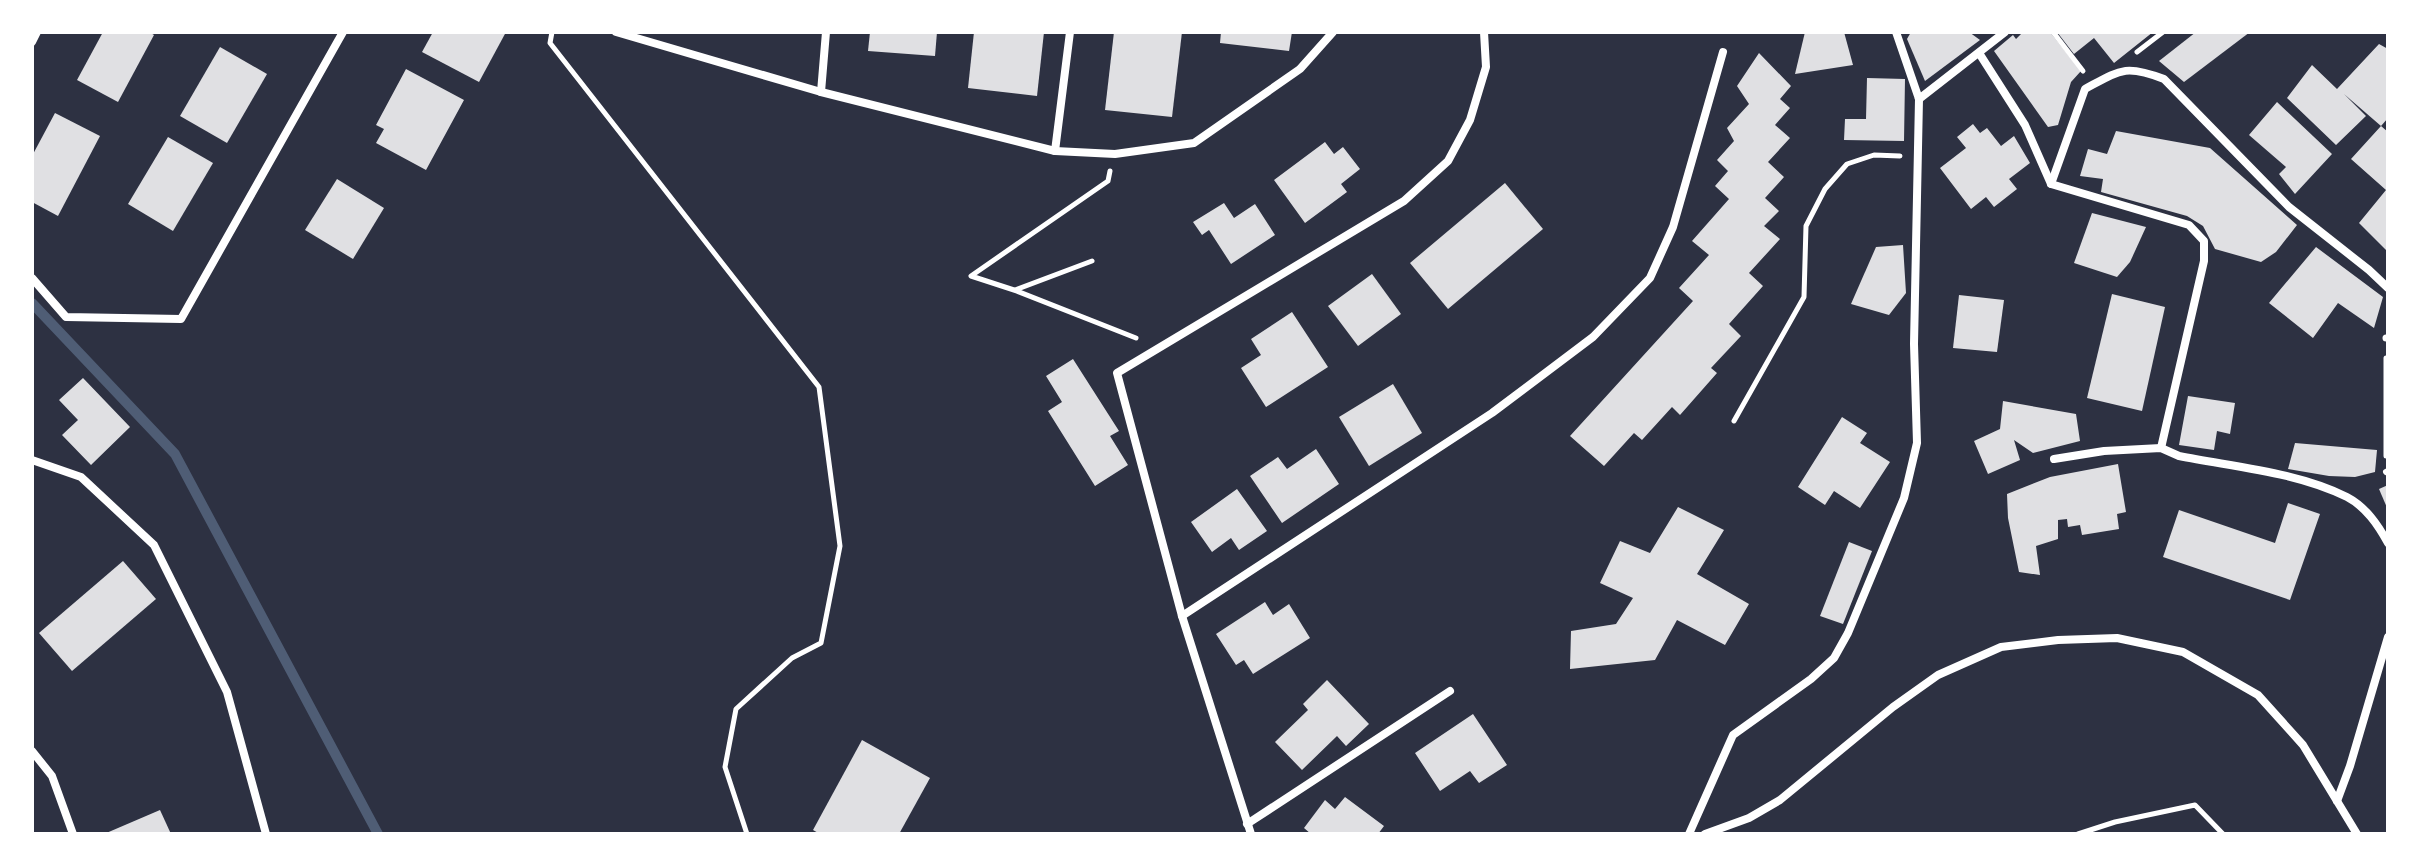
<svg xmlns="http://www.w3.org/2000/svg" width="2420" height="866" font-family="Spectral,serif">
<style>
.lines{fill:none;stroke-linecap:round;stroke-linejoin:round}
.stream{stroke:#4f5d75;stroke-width:10}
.building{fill:#e0e0e3}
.path{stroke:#fff;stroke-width:5}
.service{stroke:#fff;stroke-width:6}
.pedestrian{stroke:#fff;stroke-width:7}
.minor{stroke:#fff;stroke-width:8}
</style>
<rect width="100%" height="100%" fill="#2d3142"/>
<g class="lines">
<polyline class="stream" points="32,303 175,454 378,834"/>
</g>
<g class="building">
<polygon points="103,32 149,32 154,35 118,102 77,80"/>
<polygon points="433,32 506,32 479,82 422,52"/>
<polygon points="870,32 937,32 935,56 868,51"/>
<polygon points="974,32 1044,32 1037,96 968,88"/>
<polygon points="1114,32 1182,32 1172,117 1105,110"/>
<polygon points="1221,32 1292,32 1289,51 1220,43"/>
<polygon points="1805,32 1844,32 1853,65 1795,74"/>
<polygon points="1911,32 1969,32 1980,40 1925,81 1907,39"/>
<polygon points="2023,32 2050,32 2081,71 2071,82 2058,125 2048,127 1994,51 2013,35 2016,39"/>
<polygon points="2057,32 2153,32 2114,63 2094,38 2074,54"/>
<polygon points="2196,32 2250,32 2184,82 2159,61"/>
<polygon points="2379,44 2388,49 2388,118 2381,126 2344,94 2366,116 2336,145 2287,98 2312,65 2337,89"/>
<polygon points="220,47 267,74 227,143 180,116"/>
<polygon points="1759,53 1791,86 1780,99 1790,108 1775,125 1790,138 1768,162 1784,177 1765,198 1779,211 1764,226 1780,239 1749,273 1763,286 1729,324 1741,336 1711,368 1717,373 1680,415 1672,407 1642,440 1634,433 1604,466 1570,436 1693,301 1679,288 1709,255 1692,241 1729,199 1715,186 1728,171 1717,160 1734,141 1727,128 1749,104 1737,86"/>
<polygon points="406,69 464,100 426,170 376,143 384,129 376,125"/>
<polygon points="1867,78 1905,79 1904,141 1844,140 1845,119 1866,119"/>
<polygon points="2277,102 2332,154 2295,194 2279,174 2286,167 2249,135"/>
<polygon points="55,113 100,136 58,216 32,202 32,156"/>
<polygon points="1973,124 1980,133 1987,128 2001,146 2014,136 2030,163 2009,179 2017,189 1994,207 1986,197 1971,209 1940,168 1966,148 1957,137"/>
<polygon points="2381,126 2388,132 2388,252 2359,223 2386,190 2351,159"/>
<polygon points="2116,131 2210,148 2297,225 2276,252 2261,262 2215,249 2203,226 2187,216 2101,192 2103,179 2080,176 2088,149 2107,154"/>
<polygon points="168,137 213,163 173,231 128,204"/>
<polygon points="1325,142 1334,154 1343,147 1360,169 1341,184 1347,192 1305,223 1274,180"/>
<polygon points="337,179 384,208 353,259 305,230"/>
<polygon points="1505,183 1543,229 1448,309 1410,263"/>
<polygon points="1224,203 1234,218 1255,204 1275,235 1231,264 1209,230 1202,235 1193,222"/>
<polygon points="2092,213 2146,227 2130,262 2117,277 2074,263"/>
<polygon points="1903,245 1906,293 1889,315 1851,304 1876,247"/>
<polygon points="2316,247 2383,297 2374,328 2338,303 2313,338 2269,303"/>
<polygon points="1372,274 1401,314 1358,346 1328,306"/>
<polygon points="2112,294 2165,307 2142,411 2087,398"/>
<polygon points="1959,295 2004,300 1997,352 1953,348"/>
<polygon points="1292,312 1328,367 1266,407 1241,368 1261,355 1251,339"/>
<polygon points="1073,359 1119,431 1110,436 1128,465 1095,486 1048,411 1062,402 1046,376"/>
<polygon points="83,378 130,427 91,465 62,435 78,420 59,400"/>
<polygon points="1393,384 1422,433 1369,466 1339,417"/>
<polygon points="2188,396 2235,403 2230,434 2217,431 2214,450 2179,445"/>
<polygon points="2003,401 2076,414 2080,441 2033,453 2014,440 2020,460 1988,474 1974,441 2000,429"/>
<polygon points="1842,417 1867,433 1860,443 1890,462 1860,508 1834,491 1825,505 1798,487"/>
<polygon points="2295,443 2377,450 2375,472 2355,477 2329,476 2288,469"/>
<polygon points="1316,449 1339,484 1282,523 1250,476 1278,457 1287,469"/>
<polygon points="2118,464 2126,512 2117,514 2119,529 2082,535 2080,525 2068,527 2067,519 2058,520 2058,539 2036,546 2040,575 2019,572 2008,518 2007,494 2050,477"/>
<polygon points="2388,485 2388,510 2379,489"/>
<polygon points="1237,489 1267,531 1239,550 1231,538 1212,552 1191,522"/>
<polygon points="2288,503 2320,514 2290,600 2163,557 2179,510 2275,543"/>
<polygon points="1678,507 1724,530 1697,574 1749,604 1725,645 1677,620 1655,660 1570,669 1571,631 1616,624 1633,598 1600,583 1620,541 1650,553"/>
<polygon points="1849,542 1872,551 1843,624 1820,616"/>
<polygon points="123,561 156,599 72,671 39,633"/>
<polygon points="1265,602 1273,615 1289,604 1310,638 1253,674 1244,660 1236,665 1216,634"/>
<polygon points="1327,680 1369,724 1346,746 1337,736 1302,770 1275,742 1308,710 1303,704"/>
<polygon points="1473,714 1507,765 1479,783 1470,771 1440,791 1415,753"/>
<polygon points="862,740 930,778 899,834 820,834 813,830"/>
<polygon points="1345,797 1384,826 1378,834 1311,834 1304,828 1325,800 1335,809"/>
<polygon points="160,810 171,834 104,834"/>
</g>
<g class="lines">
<g class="path">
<polyline points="552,32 550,43 819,387 840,546 821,643 792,658 736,709 725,767 747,834"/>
<polyline points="2053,32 2083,71"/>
<polyline points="2137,52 2163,32"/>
<polyline points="1110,171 1108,181 971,276 1014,290 1136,338"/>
<polyline points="1015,290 1092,261"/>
<polyline points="2386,358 2386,456"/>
<polyline points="1734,421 1804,297 1806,226 1825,189 1847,164 1874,155 1900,156"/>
<polyline points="2078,834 2115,822 2195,805 2223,834"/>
</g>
<polyline class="service" points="2386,472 2388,471"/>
<polyline class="pedestrian" points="2386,338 2388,338"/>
<g class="minor">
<polyline points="616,32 821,92 1055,151 1115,154 1194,143 1300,69 1333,32"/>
<polyline points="32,42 37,32"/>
<polyline points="1979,53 2025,125 2051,184 2189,225 2204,241 2204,261 2161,448"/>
<polyline points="821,92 826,32"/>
<polyline points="1919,99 2005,32"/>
<polyline points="1055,151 1070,32"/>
<path d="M2051 184 2085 89C2120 70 2125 64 2164 79L2289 207 2369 270 2388 288"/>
<polyline points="32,278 66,317 181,319 343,32"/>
<path d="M2054 459 2104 451 2161 448 2179 456C2234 467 2297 472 2347 497 2366 507 2378 525 2388 543"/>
<polyline points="32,460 81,477 154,545 227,692 266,834"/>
<polyline points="1182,616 1492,413 1593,337 1650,278 1673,227 1723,52"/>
<polyline points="32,751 52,776 73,834"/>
<polyline points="2337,801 2350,766 2388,637"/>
<polyline points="1247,824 1450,691"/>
<polyline points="1251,834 1182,616 1117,373 1404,201 1448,161 1470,120 1486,67 1484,32"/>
<polyline points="1689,834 1733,735 1811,679 1834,658 1848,633 1904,498 1917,443 1914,344 1919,99 1896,32"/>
<polyline points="1705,834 1749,818 1780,800 1893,707 1938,675 2001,647 2058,640 2117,638 2183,652 2258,695 2303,745 2357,834"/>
</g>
</g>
<rect width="2420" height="866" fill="none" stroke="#ffffff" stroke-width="68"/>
</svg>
